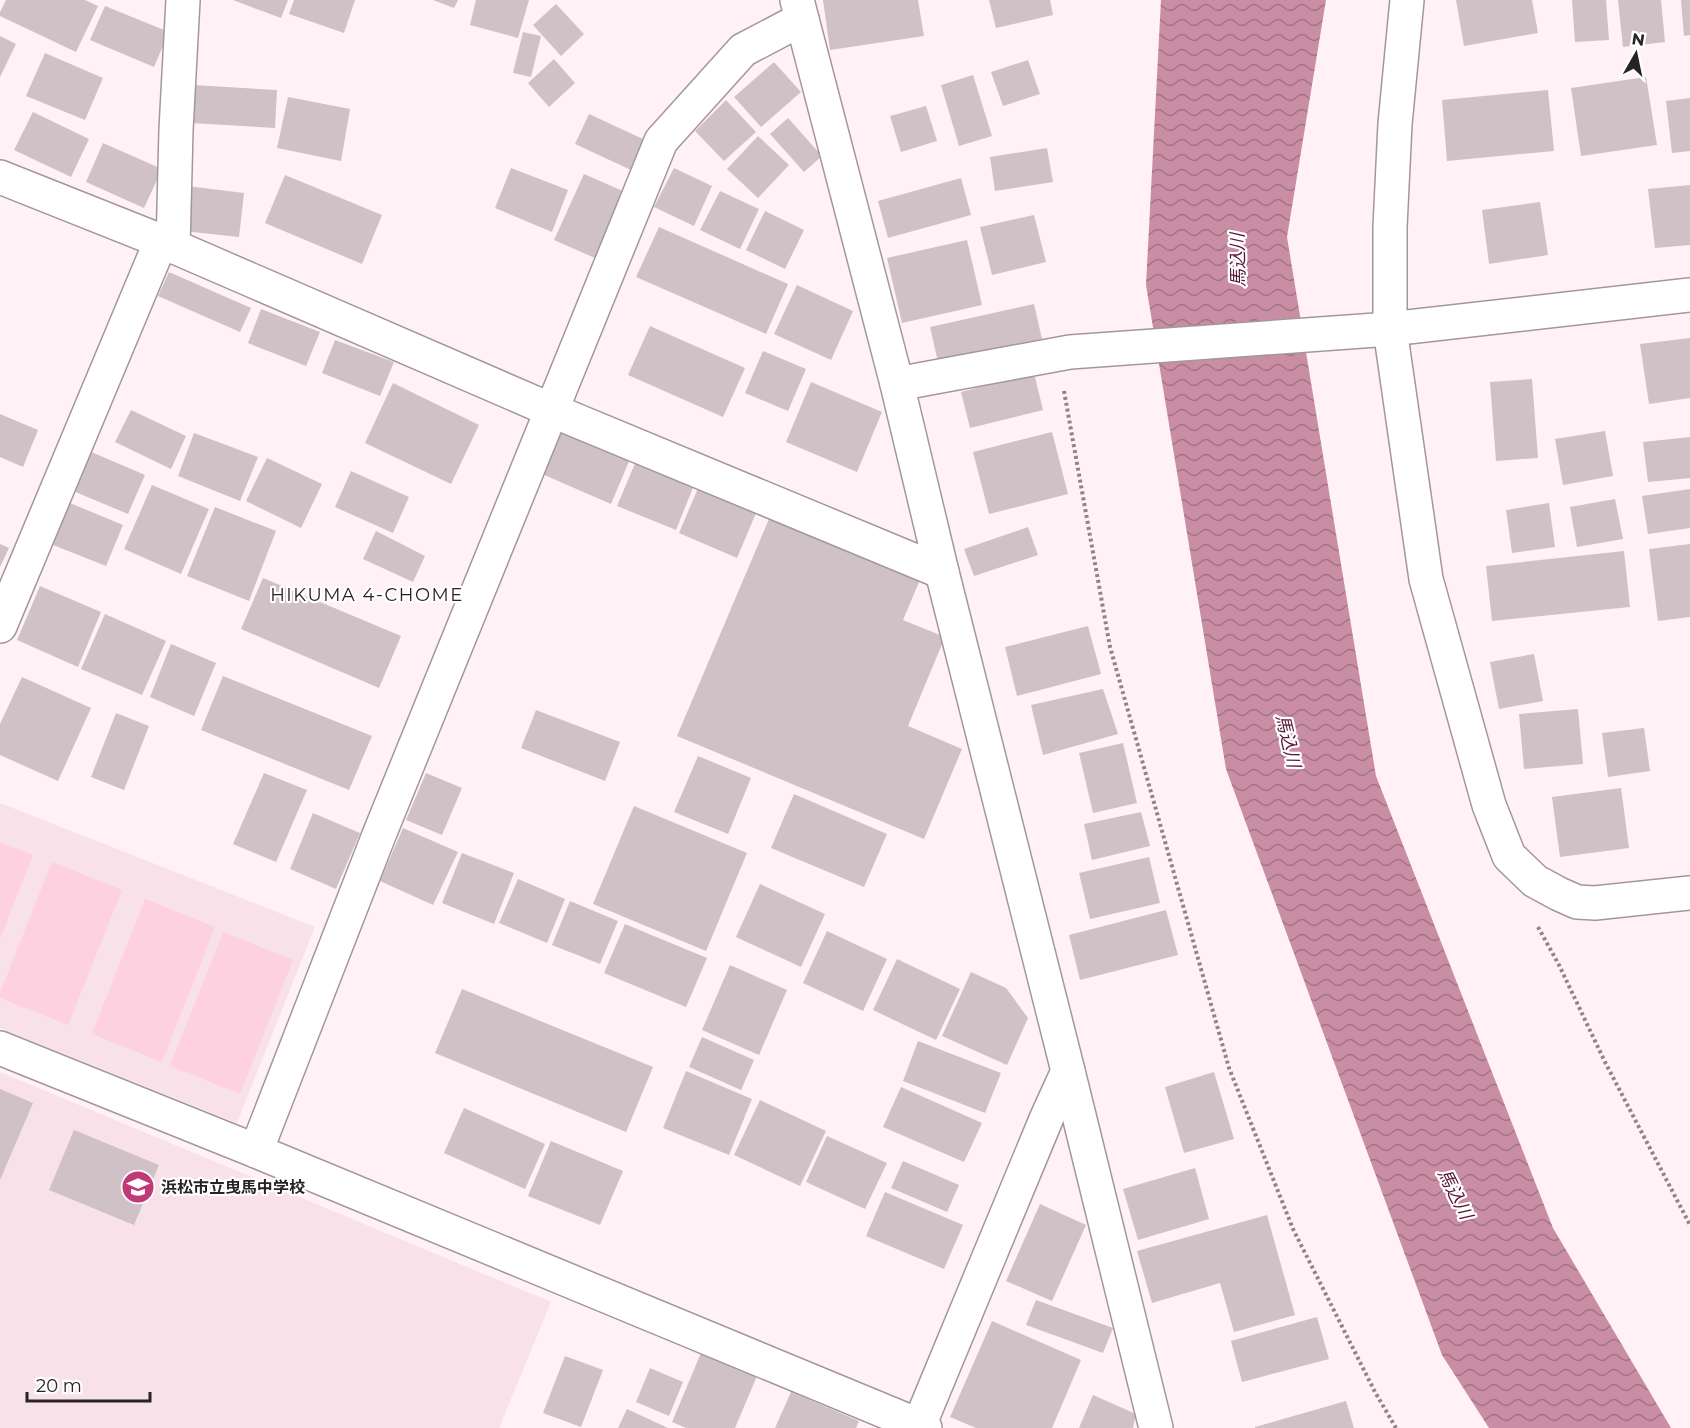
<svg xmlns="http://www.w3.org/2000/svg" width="1690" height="1428" font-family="Montserrat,'Noto Sans JP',sans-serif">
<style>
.built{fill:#f8e1e8}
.grass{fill:#fed1e0}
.water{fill:url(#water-waves)}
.building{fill:#cfc1c5}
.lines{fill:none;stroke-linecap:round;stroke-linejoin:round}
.minor-casing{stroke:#a4979b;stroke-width:36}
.tertiary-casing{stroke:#a4979b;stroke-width:36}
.path{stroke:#8e8587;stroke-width:4;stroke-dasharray:3 3;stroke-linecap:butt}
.minor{stroke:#fff;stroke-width:33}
.tertiary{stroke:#fff;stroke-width:33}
.labels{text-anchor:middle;stroke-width:4.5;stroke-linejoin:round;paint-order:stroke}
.poi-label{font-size:16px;font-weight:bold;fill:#272224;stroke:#fff;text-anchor:start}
.water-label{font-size:18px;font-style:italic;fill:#5a1535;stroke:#fff}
.neighbourhood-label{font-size:18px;letter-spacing:1.5px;fill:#272224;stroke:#fff}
</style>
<defs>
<pattern id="water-waves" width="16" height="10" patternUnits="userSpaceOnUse" patternTransform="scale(1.5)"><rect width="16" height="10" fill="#c98ea3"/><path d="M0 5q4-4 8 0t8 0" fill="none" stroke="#a37485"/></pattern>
</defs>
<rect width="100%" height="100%" fill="#fff1f5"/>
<g class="built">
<polygon points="0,803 315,927 237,1123 0,1028"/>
<polygon points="0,1072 551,1302 499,1428 0,1428"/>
</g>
<g class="grass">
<polygon points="0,842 33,855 0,939"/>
<polygon points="52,862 122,890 68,1025 0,998 0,993"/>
<polygon points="145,899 215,927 162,1062 92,1034"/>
<polygon points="223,932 293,960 240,1094 170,1066"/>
</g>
<polygon class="water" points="1161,0 1326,0 1287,237 1376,776 1553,1228 1671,1428 1489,1428 1442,1355 1226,769 1146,285"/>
<g class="building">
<polygon points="6,0 85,0 98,6 76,52 0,16 0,12"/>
<polygon points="233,0 288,0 281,18"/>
<polygon points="294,0 355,0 344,33 289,14"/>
<polygon points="433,0 458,0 454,8"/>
<polygon points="476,0 529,0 518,38 470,25"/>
<polygon points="823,0 918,0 924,36 830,50"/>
<polygon points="989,0 1050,0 1053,15 996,28"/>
<polygon points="1456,0 1532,0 1538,33 1464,46"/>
<polygon points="1572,0 1606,0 1609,40 1575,42"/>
<polygon points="1618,0 1661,0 1665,42 1623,47"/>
<polygon points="1681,0 1690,0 1690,35 1684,36"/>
<polygon points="556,4 584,34 561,56 533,25"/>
<polygon points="105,6 169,32 154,67 90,40"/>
<polygon points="523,32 541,36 531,77 513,73"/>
<polygon points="0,36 16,44 0,77"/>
<polygon points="45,53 103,78 85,120 26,96"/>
<polygon points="554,59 575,83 549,107 528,83"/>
<polygon points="1028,60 1040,94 1003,106 991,72"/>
<polygon points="774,62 801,92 761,127 734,97"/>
<polygon points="973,75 992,136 959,146 941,85"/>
<polygon points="1646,77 1657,145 1581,156 1571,88"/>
<polygon points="193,85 277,90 275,128 191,123"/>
<polygon points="1548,90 1554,151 1447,161 1442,100"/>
<polygon points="288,97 350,109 341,161 277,148"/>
<polygon points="1690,98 1690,151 1672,153 1666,101"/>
<polygon points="726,100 756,132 724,161 695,131"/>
<polygon points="926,106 937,141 901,152 890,116"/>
<polygon points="33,112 89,139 71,177 14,150"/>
<polygon points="589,114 645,140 631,170 575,144"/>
<polygon points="788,118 822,156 804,172 770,134"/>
<polygon points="758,136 789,165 758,198 727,169"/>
<polygon points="103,143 162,169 144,208 86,182"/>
<polygon points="1047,148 1053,182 995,191 990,157"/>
<polygon points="511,168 568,190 552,232 495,208"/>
<polygon points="674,168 712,186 694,226 654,207"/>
<polygon points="584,174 625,192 595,258 554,240"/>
<polygon points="285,175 382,215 362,264 265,223"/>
<polygon points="961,178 971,215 888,238 878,201"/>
<polygon points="1690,185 1690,245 1655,248 1648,189"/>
<polygon points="187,186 244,193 239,237 183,231"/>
<polygon points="720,191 759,209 740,249 700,230"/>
<polygon points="1540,202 1548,255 1489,264 1482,210"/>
<polygon points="765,211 804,230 785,269 746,250"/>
<polygon points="1034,215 1046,262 992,275 980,227"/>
<polygon points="659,227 788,284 766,334 636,277"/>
<polygon points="967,240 982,305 902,323 887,258"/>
<polygon points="169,272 251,308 240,332 158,296"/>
<polygon points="797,285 853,311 831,360 774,334"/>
<polygon points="1034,304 1042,339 938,362 930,327"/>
<polygon points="261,309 320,332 306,366 248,343"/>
<polygon points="650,326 745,368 723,417 628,375"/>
<polygon points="1690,338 1690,398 1649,404 1640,344"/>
<polygon points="335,340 394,362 380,396 322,373"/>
<polygon points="763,351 806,369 788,411 745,393"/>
<polygon points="1034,373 1043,410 970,428 961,392"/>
<polygon points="1532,379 1538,458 1496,461 1490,382"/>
<polygon points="811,382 882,412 857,472 786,442"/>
<polygon points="393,383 479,425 451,484 365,443"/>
<polygon points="131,410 186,436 171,469 115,442"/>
<polygon points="0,414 38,430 23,467 0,457"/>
<polygon points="564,424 633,452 611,504 542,474"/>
<polygon points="1605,431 1613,476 1563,485 1555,439"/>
<polygon points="1052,432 1068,494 989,514 973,452"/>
<polygon points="194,433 258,457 240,501 178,476"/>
<polygon points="1690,437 1690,478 1648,482 1643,442"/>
<polygon points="82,448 145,475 128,514 66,488"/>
<polygon points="639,454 697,478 676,530 617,506"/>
<polygon points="267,458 322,484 301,528 246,501"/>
<polygon points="351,471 409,497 393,533 335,507"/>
<polygon points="701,481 759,506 737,558 679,533"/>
<polygon points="152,485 209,509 181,574 124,549"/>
<polygon points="1690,489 1690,528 1648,534 1642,496"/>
<polygon points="1615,499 1623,539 1577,547 1570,507"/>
<polygon points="70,503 123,525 106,566 53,545"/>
<polygon points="1549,503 1555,547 1512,553 1506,510"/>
<polygon points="215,507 276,531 249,601 187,576"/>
<polygon points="772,512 922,575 903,620 945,637 908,726 962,749 924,839 677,736"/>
<polygon points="1028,527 1038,555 974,576 964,549"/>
<polygon points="376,531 425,556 413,582 363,559"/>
<polygon points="0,544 9,548 0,567"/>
<polygon points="1690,544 1690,617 1658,621 1649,549"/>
<polygon points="1624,551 1630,607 1492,621 1486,566"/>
<polygon points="263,578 401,636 379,688 241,629"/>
<polygon points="40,586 101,612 78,667 17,640"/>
<polygon points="105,614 166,641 142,695 81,669"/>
<polygon points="1088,626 1101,674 1017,696 1005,647"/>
<polygon points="171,644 216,663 194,716 150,697"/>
<polygon points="1534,654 1543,701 1499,709 1490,662"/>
<polygon points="223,676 372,736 349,790 201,730"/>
<polygon points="22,677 91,708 58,781 0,755 0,724"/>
<polygon points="1103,689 1118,734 1043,755 1031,705"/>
<polygon points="1578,709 1583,764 1524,769 1519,714"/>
<polygon points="536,710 620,742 605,781 521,748"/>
<polygon points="116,713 149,726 124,790 91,777"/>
<polygon points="1644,728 1650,771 1608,777 1602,733"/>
<polygon points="1123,743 1137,803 1093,813 1079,753"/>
<polygon points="698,756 751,778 728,834 674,812"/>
<polygon points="264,773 307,790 276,862 233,844"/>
<polygon points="426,773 462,788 442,835 406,820"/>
<polygon points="1621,788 1629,848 1560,857 1552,797"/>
<polygon points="794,794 887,834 864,887 771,848"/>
<polygon points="634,806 747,853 706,951 593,904"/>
<polygon points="1141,812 1150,846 1092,860 1084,824"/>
<polygon points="313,813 360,833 336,889 290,869"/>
<polygon points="403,828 458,852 433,905 380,881"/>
<polygon points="462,853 514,873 494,924 442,903"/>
<polygon points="1149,857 1160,903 1090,919 1079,873"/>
<polygon points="518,879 565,899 547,943 499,923"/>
<polygon points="760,884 825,914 801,967 736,937"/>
<polygon points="570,901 618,921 600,964 552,945"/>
<polygon points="1166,910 1178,955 1080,980 1069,935"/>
<polygon points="625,924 707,958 686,1007 604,973"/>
<polygon points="827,931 887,959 863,1011 803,983"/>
<polygon points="897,959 960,989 936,1040 873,1010"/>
<polygon points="730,965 787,990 759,1055 702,1030"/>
<polygon points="971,972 1006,988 1028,1018 1007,1065 942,1036"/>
<polygon points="462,989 653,1067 626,1132 435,1053"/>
<polygon points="702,1037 754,1060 741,1090 689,1067"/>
<polygon points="918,1041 1001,1073 985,1113 903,1081"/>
<polygon points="686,1071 752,1099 729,1155 663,1128"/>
<polygon points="1214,1072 1234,1139 1184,1153 1165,1087"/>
<polygon points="901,1087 982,1123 964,1162 883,1127"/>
<polygon points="0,1089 33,1103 0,1180"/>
<polygon points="760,1100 826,1131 800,1186 734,1155"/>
<polygon points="464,1108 545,1144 525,1189 444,1153"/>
<polygon points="74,1130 159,1165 134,1225 49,1190"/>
<polygon points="827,1136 887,1163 865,1209 806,1182"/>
<polygon points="551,1141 623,1171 600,1225 528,1196"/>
<polygon points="903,1161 959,1185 947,1212 891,1188"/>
<polygon points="1195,1168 1209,1219 1138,1240 1123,1189"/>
<polygon points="885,1192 963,1225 944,1269 866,1236"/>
<polygon points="1040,1204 1086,1225 1052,1301 1006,1281"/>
<polygon points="1267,1215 1295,1315 1234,1332 1220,1283 1152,1303 1137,1251"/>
<polygon points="1036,1300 1113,1328 1103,1353 1026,1325"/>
<polygon points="1317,1317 1329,1359 1242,1382 1231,1341"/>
<polygon points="992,1321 1081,1360 1052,1428 976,1428 950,1417"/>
<polygon points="701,1353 757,1376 735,1428 686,1428 672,1422"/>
<polygon points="565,1356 603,1370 581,1427 543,1413"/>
<polygon points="650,1368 683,1382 669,1416 636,1402"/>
<polygon points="791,1392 859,1421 856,1428 775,1428"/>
<polygon points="1093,1395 1136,1414 1133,1428 1079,1428"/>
<polygon points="1346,1401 1354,1428 1255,1428 1255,1427"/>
<polygon points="627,1409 668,1428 618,1428"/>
</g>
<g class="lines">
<defs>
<g id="minor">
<polyline points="797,0 897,384 942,572 1068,1071 1156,1428"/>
<polyline points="1407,0 1395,124 1390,227 1390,329 1426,579 1489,805 1509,856 1535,881 1559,894 1577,902 1595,903 1690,893"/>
<polyline points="0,177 161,241 551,410 942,572"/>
<polyline points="173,247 176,130 183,0"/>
<polyline points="897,384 1070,352 1390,329 1690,295"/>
<polyline points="0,626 161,241"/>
<polyline points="0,1048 256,1151 925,1428"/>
<polyline points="256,1151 379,835 661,141 743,50 802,19"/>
</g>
<polyline id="tertiary" points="918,1428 1047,1117 1068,1071"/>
</defs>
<use href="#minor" class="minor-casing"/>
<use href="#tertiary" class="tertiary-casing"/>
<g class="path">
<polyline points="1064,391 1110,647 1229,1068 1293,1229 1375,1392 1396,1428"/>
<polyline points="1538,927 1559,965 1605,1062 1690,1225"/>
</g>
<use href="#minor" class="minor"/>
<use href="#tertiary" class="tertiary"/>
</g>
<defs>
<symbol id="school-disc" viewBox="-11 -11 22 22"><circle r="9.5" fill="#c13a78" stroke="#fff"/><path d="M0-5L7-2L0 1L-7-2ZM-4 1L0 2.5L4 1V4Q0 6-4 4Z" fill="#fff"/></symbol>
</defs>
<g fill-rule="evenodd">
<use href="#school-disc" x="119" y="1168" width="38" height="38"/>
</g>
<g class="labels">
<g class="poi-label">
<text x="161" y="1193">浜松市立曳馬中学校</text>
</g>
<g class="water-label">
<text transform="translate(1238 260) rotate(-91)" y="6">馬込川</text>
<text transform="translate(1288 741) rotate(77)" y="6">馬込川</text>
<text transform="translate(1455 1194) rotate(63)" y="6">馬込川</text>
</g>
<g class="neighbourhood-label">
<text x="367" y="601">HIKUMA 4-CHOME</text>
</g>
</g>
<g transform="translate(1636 54) rotate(9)" stroke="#ffffff" stroke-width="4.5" paint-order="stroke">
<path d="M0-4.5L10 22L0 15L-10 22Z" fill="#272224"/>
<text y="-9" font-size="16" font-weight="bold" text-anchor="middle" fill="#272224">N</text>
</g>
<path d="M27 1392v9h123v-9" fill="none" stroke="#272224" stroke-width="3"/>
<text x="36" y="1392" font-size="18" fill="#272224" stroke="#ffffff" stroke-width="4.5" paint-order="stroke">20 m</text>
</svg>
